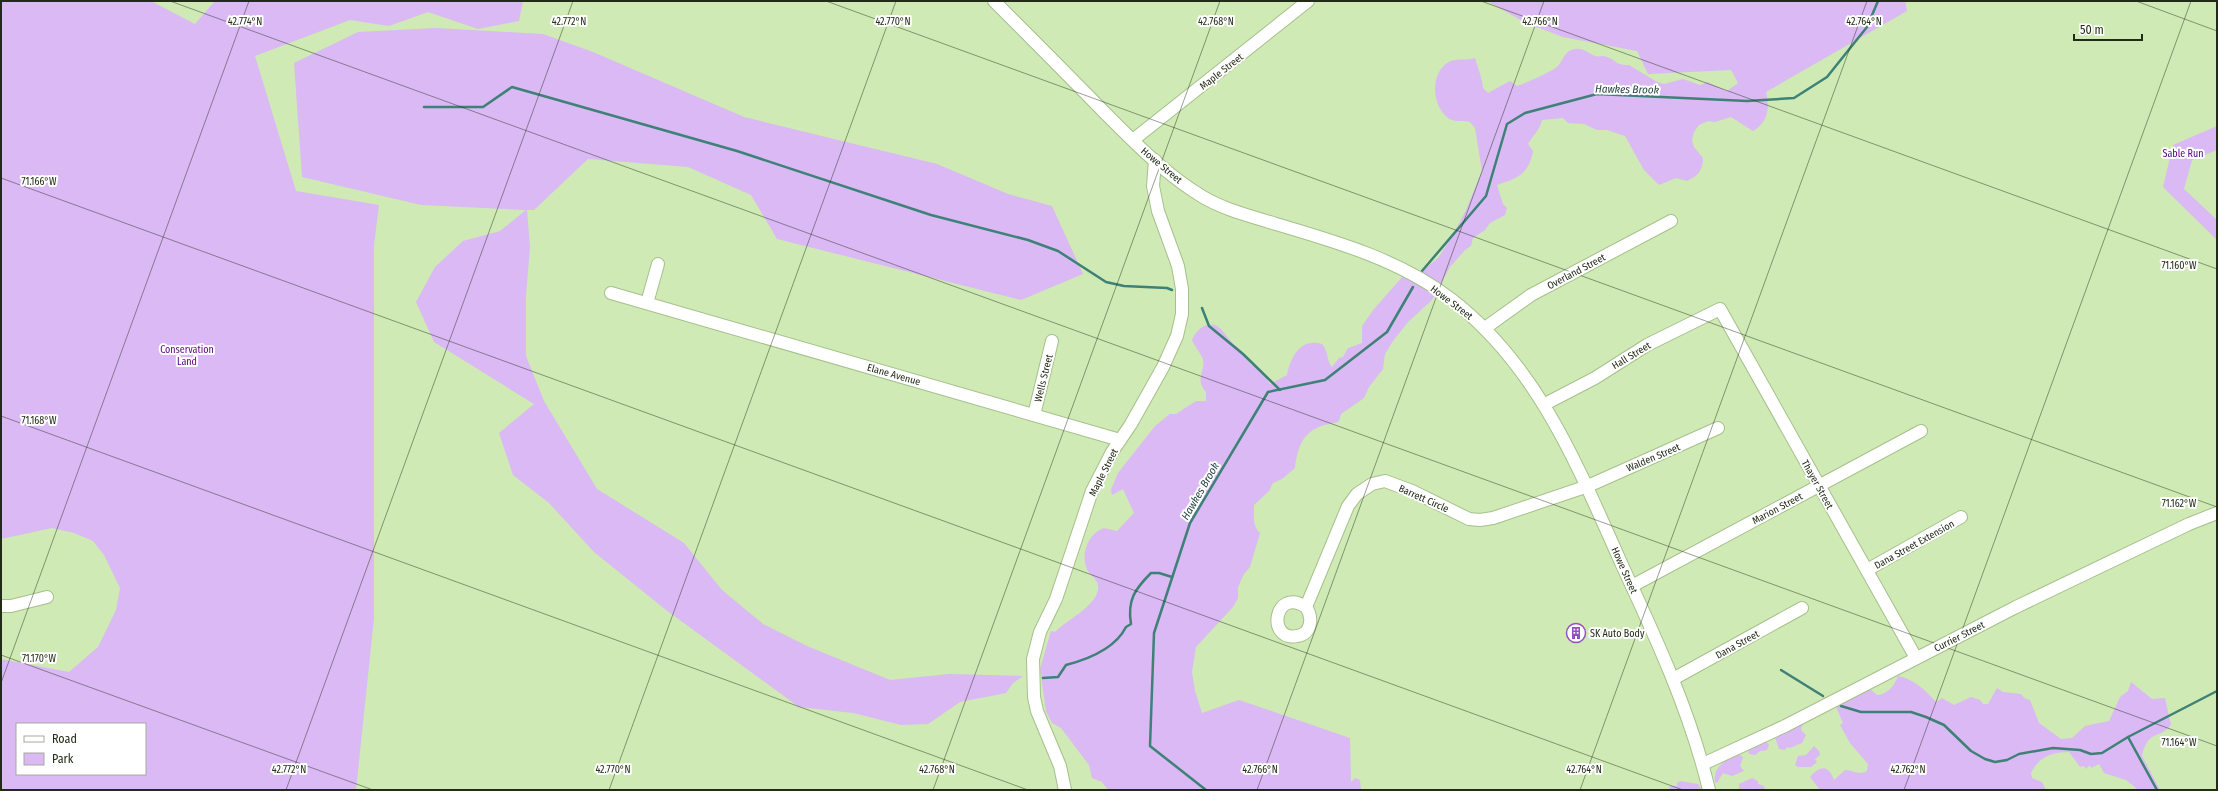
<svg xmlns="http://www.w3.org/2000/svg" width="2218" height="791" font-family="'Fira Sans Condensed',sans-serif">
<style>
.green{fill:#dab9f4;fill-rule:evenodd}
.lines{fill:none;stroke-linecap:round;stroke-linejoin:round}
.stream{stroke:#3e8177;stroke-width:2.5}
.minor-casing{stroke:#a6c08c;stroke-width:14}
.minor{stroke:#fff;stroke-width:12}
.ticks{fill:none;stroke:#212b16;stroke-width:1;stroke-opacity:0.45}
.labels{text-anchor:middle;stroke-width:4;stroke-linejoin:round;paint-order:stroke}
.street-label{font-size:10px;fill:#212b16;stroke:#fff}
.park-label{font-size:10px;fill:#57047e;stroke:#fff}
.poi-label{font-size:10px;fill:#212b16;stroke:#fff;text-anchor:start}
.water-label{font-size:11px;font-style:italic;fill:#274442;stroke:#fff}
.ticks-label{font-size:10px;text-anchor:middle;fill:#212b16;stroke:#fff;stroke-width:4;stroke-linejoin:round;paint-order:stroke}
</style>
<rect width="100%" height="100%" fill="#cfeab4"/>
<g class="green">
<path d="M1 1H151L195 24 215 1H523L519 21 478 29 428 12 389 26 350 20 255 56 296 191 379 205 374 245V618L356 790H1V659L69 672 98 647 116 610 120 588 104 555 93 541 74 533 52 528 1 539ZM17 724H145V774H17Z"/>
<path d="M1487 1H1905L1907 11 1766 92C1770 108 1768 122 1753 131L1731 117 1715 122 1708 121 1699 125 1694 132 1692 140 1694 147 1703 158C1703 170 1698 176 1687 181L1676 178 1659 185 1644 170 1625 136 1607 130H1597L1584 124 1568 123 1563 118 1542 120C1540 130 1533 135 1528 144L1533 151C1529 174 1518 178 1497 185L1503 204 1507 208 1505 215 1490 223 1485 230 1473 238 1471 246 1465 250 1450 267 1432 300 1408 322 1393 341 1385 354 1383 369 1369 387 1364 398 1341 414 1339 421C1333 425 1326 423 1319 427 1301 434 1297 451 1295 468L1282 479 1273 483 1269 491 1254 505C1254 515 1252 526 1260 533L1250 567 1244 574 1238 587V598L1233 607 1196 647 1192 672 1195 691 1202 713 1239 700 1350 738 1351 782 1355 778 1360 780 1361 790H1108L1102 782 1092 778 1089 765 1061 728 1052 723 1046 711 1040 669 1051 631 1055 632C1068 619 1094 608 1098 590 1100 579 1090 577 1087 569 1080 553 1089 533 1104 528L1117 531 1134 513 1123 489 1112 495 1111 490 1118 473 1155 426 1170 414H1176L1196 401H1206V392C1193 377 1208 369 1202 357 1199 351 1195 347 1192 340 1196 329 1210 318 1221 329 1224 332 1226 336 1229 339 1236 347 1247 354 1251 365 1263 367 1264 374 1270 384L1287 375C1291 357 1300 338 1322 344 1329 352 1326 360 1332 367L1339 358 1343 357 1348 348 1362 343V326L1374 309 1403 276 1422 271 1438 258 1452 237 1466 210 1482 171 1475 128 1470 122C1461 119 1454 124 1447 117 1431 104 1430 70 1451 61 1459 58 1467 61 1475 58 1478 69 1482 77 1483 88L1488 93 1510 81 1517 86C1524 84 1553 71 1558 66 1564 59 1564 51 1575 49 1584 48 1587 53 1595 56 1597 57 1601 56 1604 56 1616 59 1615 66 1629 65L1657 82 1664 84 1683 79 1700 85 1707 82 1727 91 1738 83 1731 70 1648 74 1637 51 1563 37 1526 23Z"/>
<polygon points="436,28 543,34 593,52 744,117 937,164 1008,194 1052,206 1083,274 1021,300 777,239 751,195 688,167 588,159 534,210 527,210 530,247 526,295 526,356 544,401 597,489 684,543 722,590 763,624 807,646 890,680 949,674 1023,676 1013,683 1006,693 960,702 928,724 901,725 853,713 799,707 666,610 594,552 549,503 513,475 499,433 534,404 434,342 416,302 435,267 463,241 500,231 526,210 421,205 302,177 294,63 358,32"/>
<polygon points="2217,126 2217,150 2192,160 2184,189 2217,220 2217,240 2163,187 2173,145"/>
<path d="M1898 676C1914 679 1925 690 1936 702L1942 698 1954 705 1971 697 1980 700 1983 704H1988L1997 688 2003 692 2021 694 2024 698 2030 700 2039 723 2061 739 2072 738 2085 726 2109 721 2120 697 2128 691 2131 682 2152 699 2165 698 2171 725C2159 740 2148 729 2142 756L2160 790H2135L2136 788 2126 780 2104 773 2099 764 2091 768 2090 765 2086 769 2084 766 2080 767 2069 752C2051 752 2039 757 2031 773L2032 778 2042 782 2046 790H1820L1810 777C1820 766 1828 764 1834 780L1845 770C1854 770 1858 776 1867 771L1868 764 1850 743 1840 725 1843 723 1837 709V704L1868 687 1877 695C1887 695 1895 685 1898 676Z"/>
<polygon points="1803,723 1801,730 1806,735 1802,743 1790,748 1787,747 1785,750 1779,749 1775,737"/>
<polygon points="1764,739 1769,745 1767,750 1760,751 1755,755 1749,754 1748,750"/>
<polygon points="1814,746 1819,751 1820,755 1815,759 1817,762 1811,767 1798,767 1795,765 1798,756 1806,755"/>
<path d="M1738 754 1743 757 1740 766 1744 771 1732 776 1723 773 1717 783 1715 782C1713 767 1725 760 1738 754Z"/>
<polygon points="1752,778 1758,781 1758,784 1764,786 1765,790 1739,790 1739,784"/>
<polygon points="1680,781 1698,784 1702,790 1669,790 1670,786 1677,786 1677,783"/>
</g>
<g class="lines">
<g class="stream">
<polyline points="424,107 483,107 512,87 737,151 931,215 1028,240 1058,251 1106,282 1124,286 1167,288 1172,290"/>
<polyline points="1422,271 1486,196 1507,124 1525,113 1597,94 1747,101 1794,98 1827,77 1867,27 1878,1"/>
<polyline points="1202,308 1209,326 1243,354 1280,390"/>
<polyline points="1781,670 1823,696"/>
<path d="M1043 678 1058 677 1066 665C1089 659 1115 649 1126 627L1131 624C1127 600 1135 589 1151 573H1159L1172 577"/>
<polyline points="1841,706 1861,712 1911,712 1926,717 1944,725 1971,751 1985,759 1995,762 2007,760 2019,754 2053,748 2080,750 2091,754 2102,753 2128,737"/>
<polyline points="1206,790 1150,746 1154,633 1190,523 1268,392 1325,380 1387,332 1413,287"/>
<polyline points="2157,790 2128,737 2217,691"/>
</g>
<defs>
<g id="minor">
<path d="M994 1C1031 38 1068 75 1105 113 1135 143 1166 175 1203 197 1225 210 1251 216 1276 224 1337 242 1400 260 1451 299 1539 367 1578 467 1622 565 1656 638 1690 711 1709 790"/>
<polyline points="1133,140 1308,1"/>
<polyline points="611,293 1120,440"/>
<polyline points="647,303 658,264"/>
<polyline points="1485,328 1531,295 1671,221"/>
<polyline points="1545,404 1595,378 1647,345 1720,309 1916,658"/>
<polyline points="1034,415 1052,341"/>
<polyline points="1867,570 1961,517"/>
<polyline points="1632,586 1921,431"/>
<polyline points="1,606 11,606 47,597"/>
<path d="M1306 607C1313 617 1312 634 1297 636 1266 642 1274 586 1306 607L1348 506 1357 494 1372 484 1385 481 1412 491 1469 519 1480 520 1493 518 1588 486 1718 428"/>
<polyline points="1673,679 1802,608"/>
<polyline points="1703,764 1785,726 2016,607 2189,524 2217,513"/>
<polyline points="1065,790 1060,766 1037,711 1034,697 1033,659 1040,632 1056,599 1092,491 1112,452 1131,424 1163,367 1177,336 1182,314 1182,289 1178,266 1158,211 1153,186 1155,160"/>
</g>
</defs>
<use href="#minor" class="minor-casing"/>
<use href="#minor" class="minor"/>
</g>
<path class="ticks" d="M170 1 2217 746M826 1 2217 507M1481 1 2217 269M2136 1 2217 31M1 178 1683 790M1 416 1028 790M1 655 373 790M1 683 249 1M286 790 573 1M609 790 896 1M933 790 1220 1M1257 790 1544 1M1580 790 1867 1M1904 790 2191 1"/>
<defs>
<symbol id="building-ring" viewBox="-11 -11 22 22"><circle r="9.5" fill="#fff" stroke="#954fc3" stroke-width="1.5"/><path d="M-4-6H4V6H1V3H-1V6H-4ZM-2.5-4.3h1.7v1.8h-1.7ZM.8-4.3h1.7v1.8H.8ZM-2.5-1h1.7V.8h-1.7ZM.8-1h1.7V.8H.8Z" fill="#954fc3"/></symbol>
</defs>
<g fill-rule="evenodd">
<use href="#building-ring" x="1565" y="622" width="22" height="22"/>
</g>
<g class="labels">
<g class="street-label">
<text transform="translate(1221 71) rotate(-38)" y="4">Maple Street</text>
<text transform="translate(1162 165) rotate(40)" y="4">Howe Street</text>
<text transform="translate(1576 271) rotate(-28)" y="4">Overland Street</text>
<text transform="translate(1452 302) rotate(37)" y="4">Howe Street</text>
<text transform="translate(1631 355) rotate(-31)" y="4">Hall Street</text>
<text transform="translate(894 374) rotate(16)" y="4">Elane Avenue</text>
<text transform="translate(1043 378) rotate(-76)" y="4">Wells Street</text>
<text transform="translate(1653 457) rotate(-23)" y="4">Walden Street</text>
<text transform="translate(1103 472) rotate(-63)" y="4">Maple Street</text>
<text transform="translate(1818 484) rotate(61)" y="4">Thayer Street</text>
<text transform="translate(1424 498) rotate(24)" y="4">Barrett Circle</text>
<text transform="translate(1777 508) rotate(-28)" y="4">Marion Street</text>
<text transform="translate(1914 544) rotate(-29)" y="4">Dana Street Extension</text>
<text transform="translate(1625 570) rotate(66)" y="4">Howe Street</text>
<text transform="translate(1959 636) rotate(-27)" y="4">Currier Street</text>
<text transform="translate(1737 644) rotate(-29)" y="4">Dana Street</text>
</g>
<g class="park-label">
<text x="2183" y="157">Sable Run</text>
<text x="187" y="353">Conservation<tspan x="187" dy="12">Land</tspan></text>
</g>
<g class="poi-label">
<text x="1590" y="637">SK Auto Body</text>
</g>
<g class="water-label">
<text transform="translate(1627 89) rotate(1)" y="4">Hawkes Brook</text>
<text transform="translate(1200 491) rotate(-60)" y="4">Hawkes Brook</text>
</g>
</g>
<g class="ticks-label">
<text x="245" y="25">42.774°N</text>
<text x="569" y="25">42.772°N</text>
<text x="893" y="25">42.770°N</text>
<text x="1216" y="25">42.768°N</text>
<text x="1540" y="25">42.766°N</text>
<text x="1864" y="25">42.764°N</text>
<text x="39" y="185">71.166°W</text>
<text x="2179" y="269">71.160°W</text>
<text x="39" y="424">71.168°W</text>
<text x="2179" y="507">71.162°W</text>
<text x="39" y="662">71.170°W</text>
<text x="2179" y="746">71.164°W</text>
<text x="289" y="773">42.772°N</text>
<text x="613" y="773">42.770°N</text>
<text x="937" y="773">42.768°N</text>
<text x="1260" y="773">42.766°N</text>
<text x="1584" y="773">42.764°N</text>
<text x="1908" y="773">42.762°N</text>
</g>
<rect width="2218" height="791" fill="none" stroke="#212b16" stroke-width="4"/>
<rect x="16" y="723" width="130" height="52" fill="#ffffff" stroke="#a6aaa2"/>
<rect x="24" y="736" width="20" height="6" fill="#ffffff" stroke="#a6aaa2"/>
<text x="52" y="743" font-size="12" fill="#212b16">Road</text>
<rect x="24" y="753" width="20" height="12" fill="#dab9f4" stroke="#a6aaa2"/>
<text x="52" y="763" font-size="12" fill="#212b16">Park</text>
<path d="M2074 34v6h68v-6" fill="none" stroke="#212b16" stroke-width="2"/>
<text x="2080" y="34" font-size="12" fill="#212b16" stroke="#ffffff" stroke-width="3" paint-order="stroke">50 m</text>
</svg>
